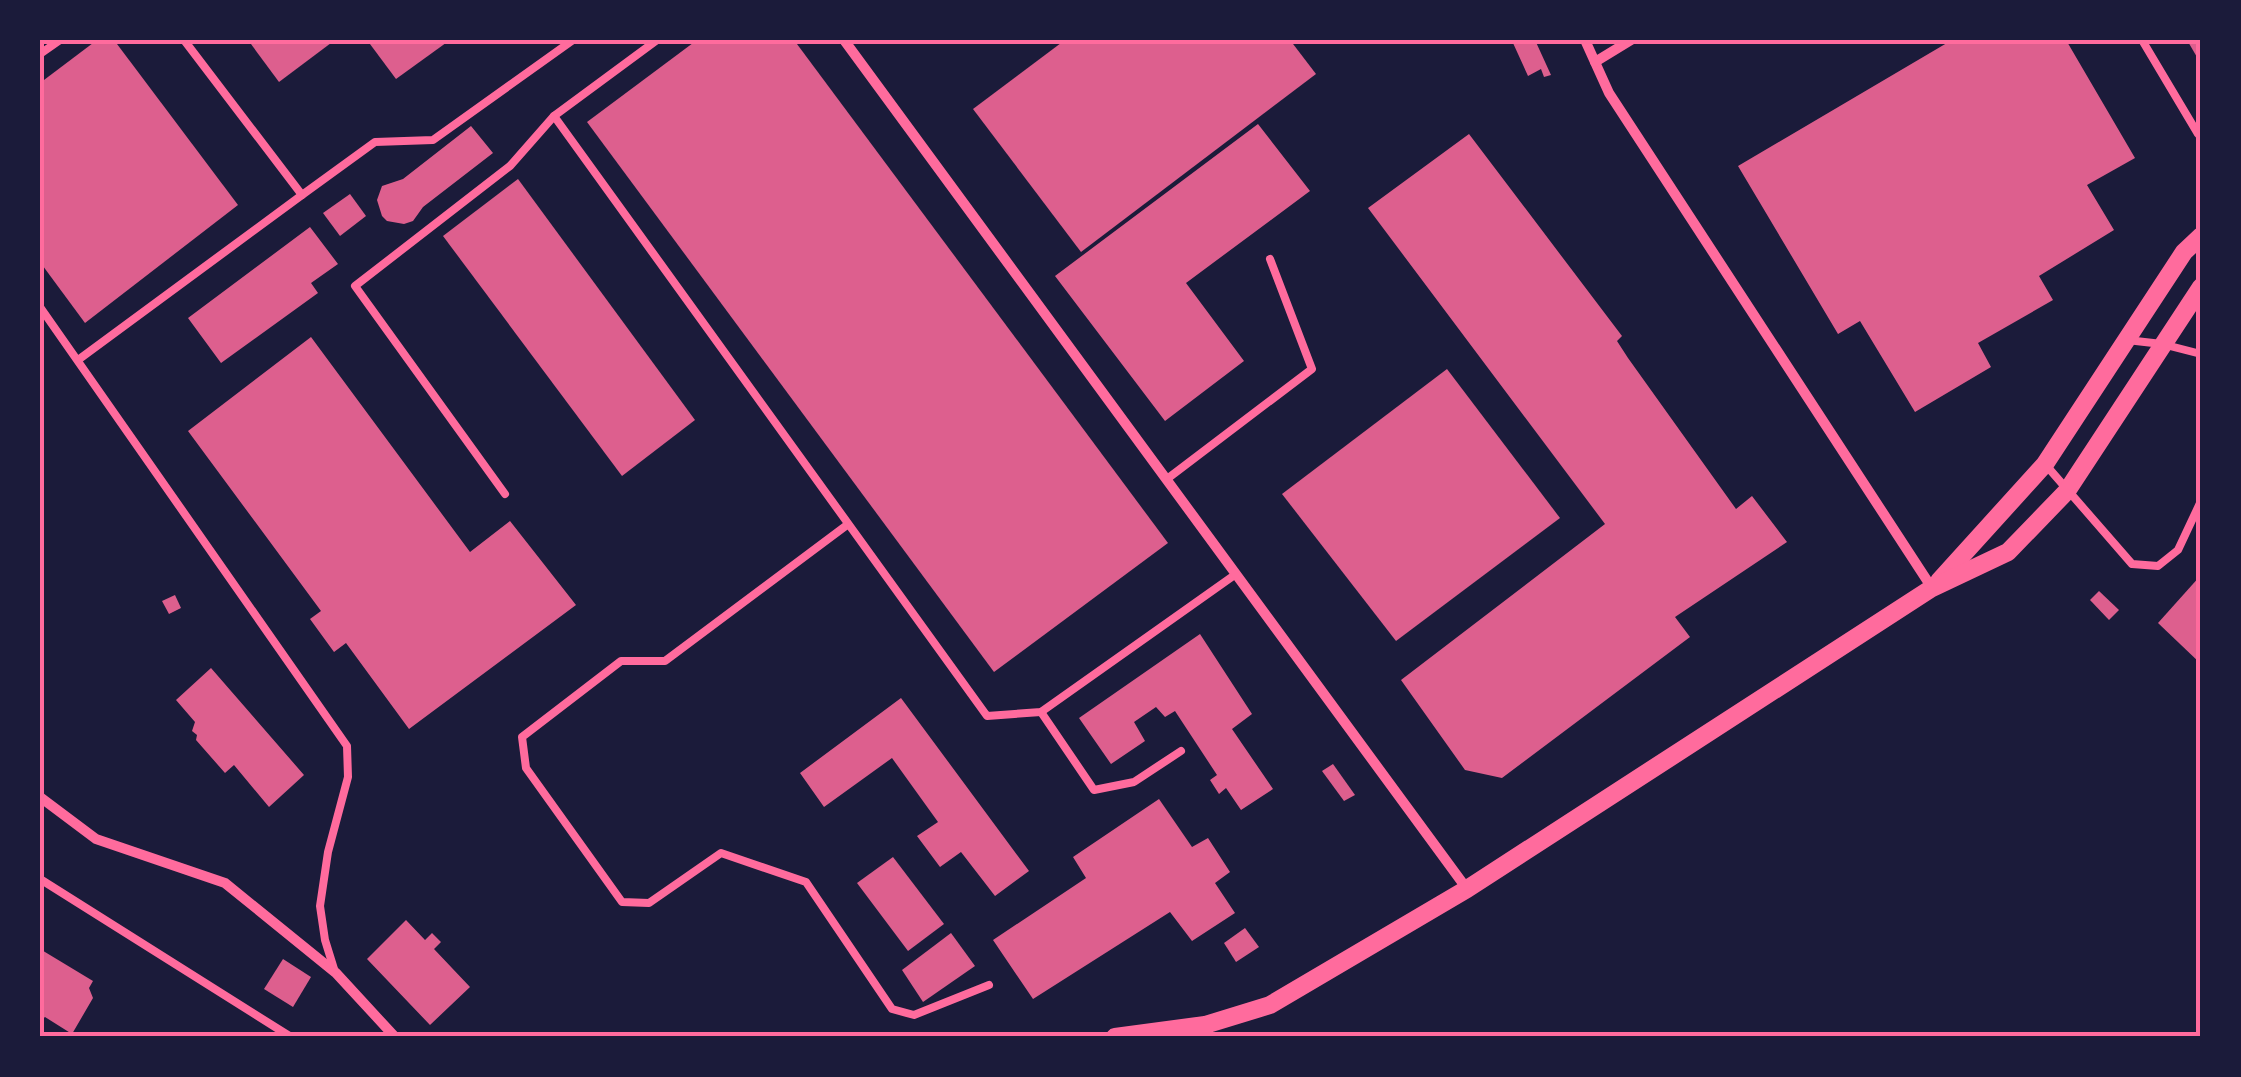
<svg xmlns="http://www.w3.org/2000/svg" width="2241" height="1077" font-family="'Roboto Serif',serif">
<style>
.building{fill:#dd5f8e}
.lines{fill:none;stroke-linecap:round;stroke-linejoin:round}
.service{stroke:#ff6b9d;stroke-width:8}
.minor{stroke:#ff6b9d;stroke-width:10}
.tertiary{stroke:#ff6b9d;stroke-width:18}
.neatline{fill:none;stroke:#ff6b9d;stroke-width:4}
</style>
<rect width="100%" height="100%" fill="#1b1b3a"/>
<g class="building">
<polygon points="97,40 114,40 238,205 85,323 40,262 40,83"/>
<polygon points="248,40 335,40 279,82"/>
<polygon points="367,40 450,40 396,79"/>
<polygon points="697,40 794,40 1168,543 994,672 587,122"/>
<polygon points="1065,40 1290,40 1316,74 1081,252 973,109"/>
<polygon points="1519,40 1535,40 1551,75 1544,77 1541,69 1528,76 1513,43"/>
<polygon points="1952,40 2066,40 2135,158 2087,185 2114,230 2039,276 2053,300 1978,343 1991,367 1915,412 1860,321 1838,334 1738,166"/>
<polygon points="2187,40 2201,40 2201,64"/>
<polygon points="1258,124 1310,191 1186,283 1244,361 1165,421 1055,276"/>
<polygon points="471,126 493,153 423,207 413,221 404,224 387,221 382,216 377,200 382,186 403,179"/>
<polygon points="1469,134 1622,336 1617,341 1628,358 1736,509 1752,496 1787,542 1675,617 1690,637 1502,778 1465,770 1401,680 1605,524 1368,208"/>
<polygon points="518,179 695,420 622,476 443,236"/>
<polygon points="350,194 366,216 340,236 323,213"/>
<polygon points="310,227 338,264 311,283 318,293 221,363 188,318"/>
<polygon points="311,337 470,552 510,521 576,605 409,729 346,643 334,652 310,619 321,611 188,431"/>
<polygon points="1447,369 1560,518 1396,641 1282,494"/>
<polygon points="2201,575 2201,664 2158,623"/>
<polygon points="2099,591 2119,610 2109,620 2090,600"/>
<polygon points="175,595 181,608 169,614 162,601"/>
<polygon points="1200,634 1252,714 1232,729 1273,789 1241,810 1226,788 1219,794 1210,780 1217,775 1175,711 1165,717 1156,707 1134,722 1145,741 1111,764 1079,718"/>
<polygon points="211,668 304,775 269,807 234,765 225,773 196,740 197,735 192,731 195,722 176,700"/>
<polygon points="901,698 1029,871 995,896 961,852 940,867 917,836 938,822 892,758 824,807 800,773"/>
<polygon points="1333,764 1355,795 1344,801 1322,771"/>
<polygon points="1159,799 1192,847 1208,838 1230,872 1215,883 1235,913 1192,941 1170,912 1033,999 993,940 1086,878 1073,857"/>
<polygon points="893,857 944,924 908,951 857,883"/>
<polygon points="406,920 425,940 432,933 441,942 434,949 470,987 430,1025 367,959"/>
<polygon points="1245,928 1259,947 1236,962 1224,943"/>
<polygon points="951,933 975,966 923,1002 902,970"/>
<polygon points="40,949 93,981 89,988 93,998 72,1034 45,1017 40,1021"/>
<polygon points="283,959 311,977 293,1007 264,989"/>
</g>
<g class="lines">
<g class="service">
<polyline points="2142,40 2198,134"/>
<polyline points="40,54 60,40"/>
<polyline points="554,116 987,716 1041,712 1236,574"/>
<polyline points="302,195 375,142 433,140 573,40"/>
<polyline points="40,307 347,746 348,777 328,852 320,906 325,940 334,969"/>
<polyline points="2127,340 2162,344 2201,354"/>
<polyline points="78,360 302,195 184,40"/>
<polyline points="2045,464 2132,564 2158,566 2178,550 2201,501"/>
<polyline points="1167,479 1312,369 1270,259"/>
<polyline points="505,494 355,286 510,166 554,116 657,40"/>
<polyline points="847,525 665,661 621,661 522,737 526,768 622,902 649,903 721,853 806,882 892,1009 914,1015 989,985"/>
<polyline points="1041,712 1094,790 1134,782 1181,751"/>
<polyline points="40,879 291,1037"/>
</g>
<g class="minor">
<polyline points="844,40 1467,889"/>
<polyline points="1585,40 1609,93 1932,588"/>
<polyline points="1595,62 1631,40"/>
<polyline points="40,797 96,839 225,883 336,973 395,1037"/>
</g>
<g class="tertiary">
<polyline points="1939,581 2045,464 2184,252 2201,236"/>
<polyline points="1115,1037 1205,1025 1270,1005 1467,889 1932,588 2008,552 2067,491 2201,287"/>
</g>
</g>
<rect width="2241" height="1077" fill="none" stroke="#1b1b3a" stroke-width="85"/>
<rect x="42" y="42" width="2156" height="992" class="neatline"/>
</svg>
